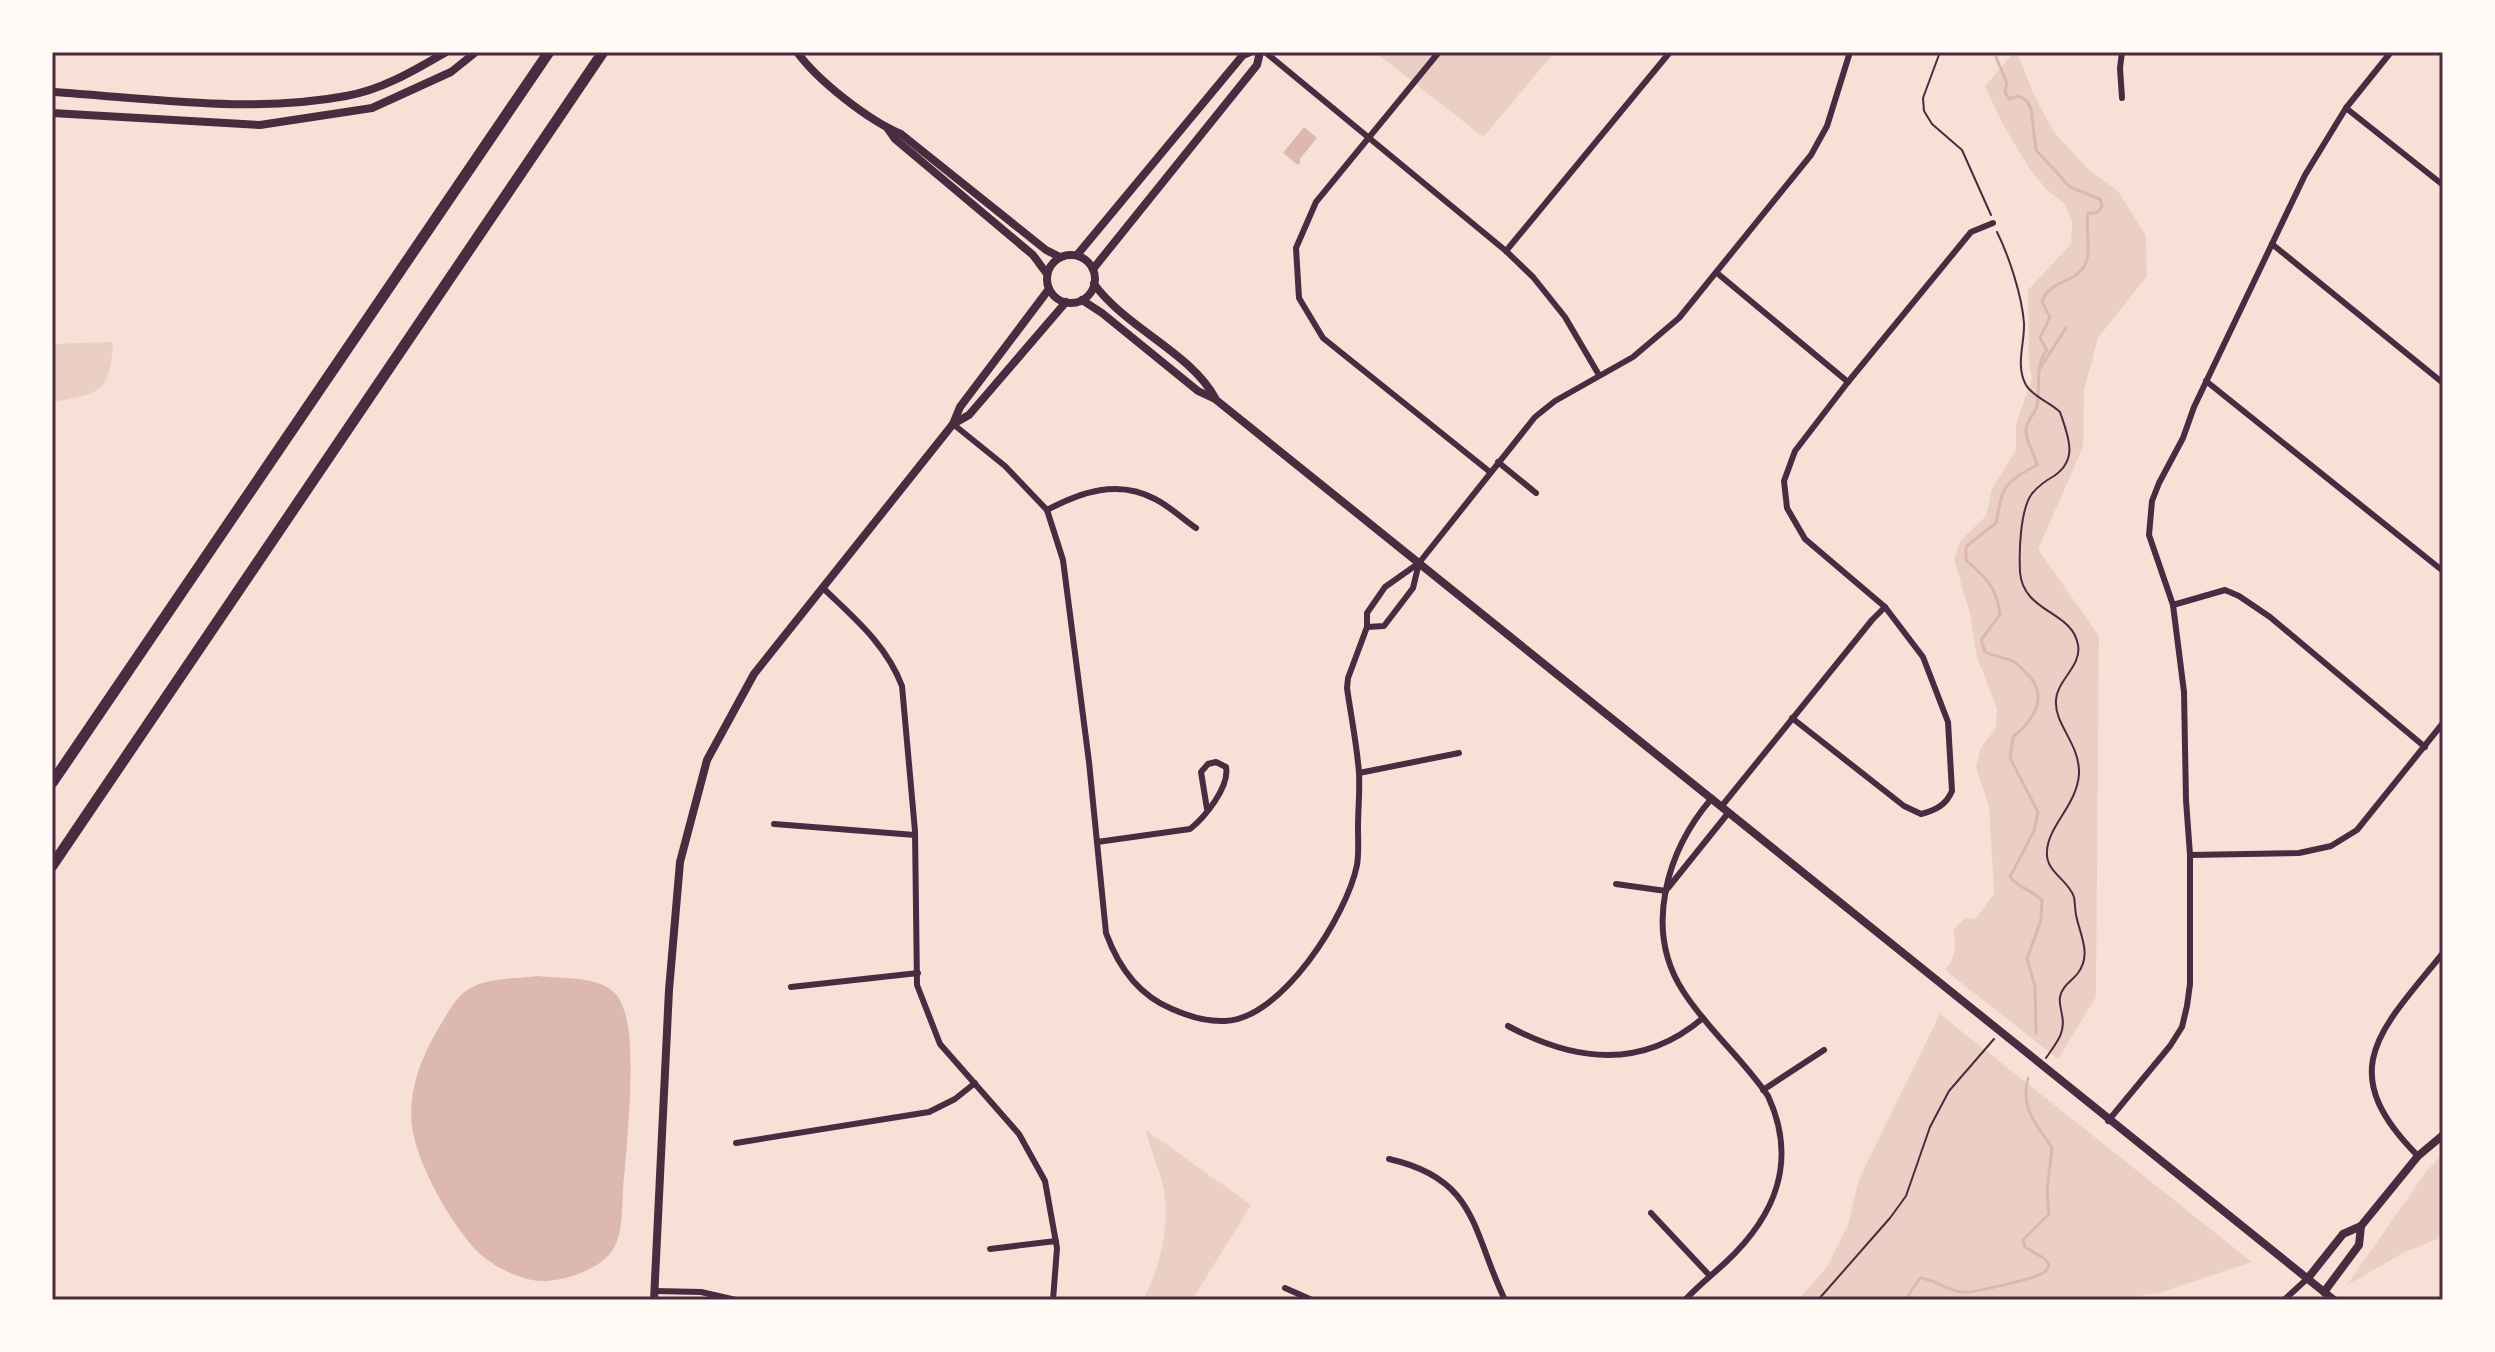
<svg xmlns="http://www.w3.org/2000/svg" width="2495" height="1352" font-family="'Titillium Web',sans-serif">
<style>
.green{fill:#ebcfc5}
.water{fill:#dcb8b0}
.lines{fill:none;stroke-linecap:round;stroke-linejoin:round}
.stream{stroke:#dcb8b0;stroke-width:3}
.path{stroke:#4a2c40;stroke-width:2}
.minor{stroke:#4a2c40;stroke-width:6}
.tertiary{stroke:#4a2c40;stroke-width:8}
.motorway{stroke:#4a2c40;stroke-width:11}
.neatline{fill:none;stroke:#4a2c40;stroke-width:3}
</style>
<rect width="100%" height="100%" fill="#f7e1d7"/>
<g class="green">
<polygon points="1375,52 1555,52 1483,137"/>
<path d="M2014 52H2017L2033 93 2054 132 2090 171 2118 191 2146 236 2147 276 2098 338 2084 390 2083 447 2038 549 2099 636 2096 997 2058 1059 1945 970C1956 956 1957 947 1953 930L1965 918 1975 919 1994 894 1989 806 1976 768 1981 747 1996 728 1997 709 1977 657 1970 614 1954 559 1960 541 1986 516 1992 489 2016 450V424L2032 379 2029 365 2028 290 2071 244 2072 221 2065 204 2047 190 2029 168 2002 123 1985 86Z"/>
<path d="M113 342C111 394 98 394 52 402V344Z"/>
<polygon points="1940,1014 2252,1262 2159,1293 2113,1300 1798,1300 1827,1267 1848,1225 1859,1179"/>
<path d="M1146 1130 1251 1205 1192 1300H1143C1160 1267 1170 1228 1164 1190 1160 1170 1150 1150 1146 1130Z"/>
<polygon points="2443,1153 2443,1237 2405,1252 2347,1285 2426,1172"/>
</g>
<g class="water">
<polygon points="1304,127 1317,138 1299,160 1301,162 1298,165 1283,153"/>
<path d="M538 976C562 979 603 975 618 997 627 1010 630 1034 630 1049 632 1095 627 1143 623 1189 622 1208 623 1231 614 1248 601 1270 563 1282 539 1281 519 1279 494 1267 479 1253 453 1228 416 1163 412 1126 408 1091 421 1058 438 1029 447 1015 454 999 467 990 487 977 515 979 538 976Z"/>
</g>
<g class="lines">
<g class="stream">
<path d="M1996 57 2007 83 2005 92 2009 99 2019 96 2027 101 2031 109 2036 150 2070 187 2100 199 2102 206 2097 213H2088C2085 229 2092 250 2085 265 2075 284 2048 280 2042 302L2050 317 2040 338 2047 350C2034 367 2041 384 2037 406 2035 414 2027 420 2026 429 2025 442 2035 453 2037 465 2002 484 2003 486 1996 523L1966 547V560C1986 578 1997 587 2000 615L1981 640 1985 652C1994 656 2001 657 2010 660 2016 662 2021 667 2025 672 2050 694 2035 719 2013 737L2010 758 2038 812 2034 831 2010 877C2020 889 2032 890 2042 900L2041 920 2027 959 2035 986 2036 1033"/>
<polyline points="2039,370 2066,328"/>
<path d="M1905 1300 1920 1278C1934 1279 1946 1290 1961 1292 1971 1294 2031 1279 2041 1274 2047 1271 2046 1271 2049 1265L2045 1259 2025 1247 2023 1240 2049 1214 2047 1191 2052 1148C2036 1123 2020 1109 2028 1078"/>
</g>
<g class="path">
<polyline points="1940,52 1923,98 1924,111 1932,124 1962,150 1991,215"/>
<path d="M1997 232C2009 256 2022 296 2024 323 2025 343 2015 365 2026 385 2033 397 2050 402 2060 412 2068 436 2079 459 2054 476 2045 481 2037 487 2031 495 2020 512 2019 552 2020 572 2023 613 2073 611 2078 645 2082 666 2057 680 2056 700 2054 725 2080 743 2079 774 2077 805 2048 826 2047 851 2045 872 2068 879 2074 897 2075 903 2075 909 2076 915 2080 935 2092 954 2078 973 2072 981 2062 986 2060 997 2059 1002 2061 1009 2062 1015 2066 1033 2056 1043 2046 1058"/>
<polyline points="1818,1300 1890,1218 1906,1196 1930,1127 1949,1091 1994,1039"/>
</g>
<g class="minor">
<polyline points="1265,52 1506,251 1533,277 1565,317 1599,375"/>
<polyline points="1439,52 1316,202 1296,248 1299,298 1323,338 1490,472"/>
<polyline points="2122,98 2120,68 2122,52"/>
<polyline points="2346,108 2443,185"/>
<polyline points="2272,244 2443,383"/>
<polyline points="1506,251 1670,52"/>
<polyline points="1717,273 1848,382"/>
<polyline points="2206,381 2443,571"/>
<path d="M953 424 1005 466 1047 510 1063 560 1089 762 1106 933C1118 966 1138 995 1172 1009 1188 1016 1207 1022 1225 1021 1282 1019 1347 915 1357 865 1359 854 1358 840 1358 828 1358 810 1360 791 1359 773 1357 745 1351 716 1347 688L1348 678 1367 627V613L1385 587 1419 563 1535 417 1555 401 1633 357 1679 318 1811 155 1827 126 1850 52"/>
<polyline points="1498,462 1536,493"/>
<path d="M1047 510C1081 492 1118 479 1155 499 1169 506 1183 519 1196 528"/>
<path d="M823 588C854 618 886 644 902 686L915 831 917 985 940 1044 1019 1134 1045 1181 1057 1248 1053 1300"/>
<polyline points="2173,605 2225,590 2239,596 2270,617 2425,747"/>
<polyline points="1367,627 1384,626 1413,588 1419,563"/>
<path d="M1792 718 1904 806 1921 814C1936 810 1946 805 1952 791L1948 722 1923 657 1885 607 1805 539 1787 508 1784 481 1795 451 1848 382 1971 232 1993 223"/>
<polyline points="1359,773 1459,753"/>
<polyline points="1721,807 1872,620 1885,607"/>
<polyline points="774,824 915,835"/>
<path d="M1097 842 1190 829C1204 818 1230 787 1226 767L1216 762 1208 764 1201 772 1207 809"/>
<polyline points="2190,855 2299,853 2331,846 2357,830 2443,723"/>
<polyline points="1616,884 1666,891"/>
<polyline points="1668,888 1729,812"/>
<polyline points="791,987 918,973"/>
<path d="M1508 1026C1575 1062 1642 1070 1703 1018"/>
<polyline points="1763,1090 1824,1050"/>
<polyline points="2108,1121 2170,1046 2182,1027 2187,1006 2190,984 2190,855 2186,800 2184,692 2173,605 2149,535 2152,501 2159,483 2183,438 2194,407 2305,175 2346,108 2391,52"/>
<polyline points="736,1143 929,1112 955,1099 975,1083"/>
<path d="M2418 1156C2332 1070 2381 1030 2443 953"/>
<path d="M1389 1159C1478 1179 1472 1232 1505 1300"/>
<polyline points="1651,1213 1710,1276"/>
<polyline points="990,1249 1056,1241"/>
<polyline points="1285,1288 1312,1300"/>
<polyline points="655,1291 701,1292 736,1300"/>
<path d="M1685 1300C1698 1286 1712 1275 1726 1262 1776 1215 1798 1161 1768 1096 1743 1059 1707 1029 1683 991 1643 929 1667 850 1712 798"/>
<polyline points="2284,1300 2308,1278"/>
</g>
<g class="tertiary">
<path d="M797 52C818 81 868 120 901 134L1046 250 1060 257"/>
<path d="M52 92C149 98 250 114 346 96 382 90 415 70 446 52"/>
<polyline points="52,113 260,125 372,108 451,72 476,52"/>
<polyline points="888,129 895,139 1033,255 1047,274"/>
<circle cx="1071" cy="279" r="24"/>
<polyline points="1077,255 1243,55 1250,52"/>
<polyline points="1093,269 1257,65 1260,52"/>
<path d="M1094 284C1126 328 1191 353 1215 398"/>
<polyline points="1082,300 1102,313 1198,391 1215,399 2334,1300"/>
<polyline points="953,424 969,415 1066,302"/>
<polyline points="2308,1278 2343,1234 2361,1226 2418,1156 2443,1135"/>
<polyline points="2324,1292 2359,1245 2361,1226"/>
<polyline points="654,1300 669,990 680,862 707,760 754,674 953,424 960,407 1049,289"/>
</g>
<g class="motorway">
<polyline points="52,783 549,52"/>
<polyline points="52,866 603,52"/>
</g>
</g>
<rect width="2495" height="1352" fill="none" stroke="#fffaf5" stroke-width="108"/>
<rect x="54" y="54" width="2387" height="1244" class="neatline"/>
</svg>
